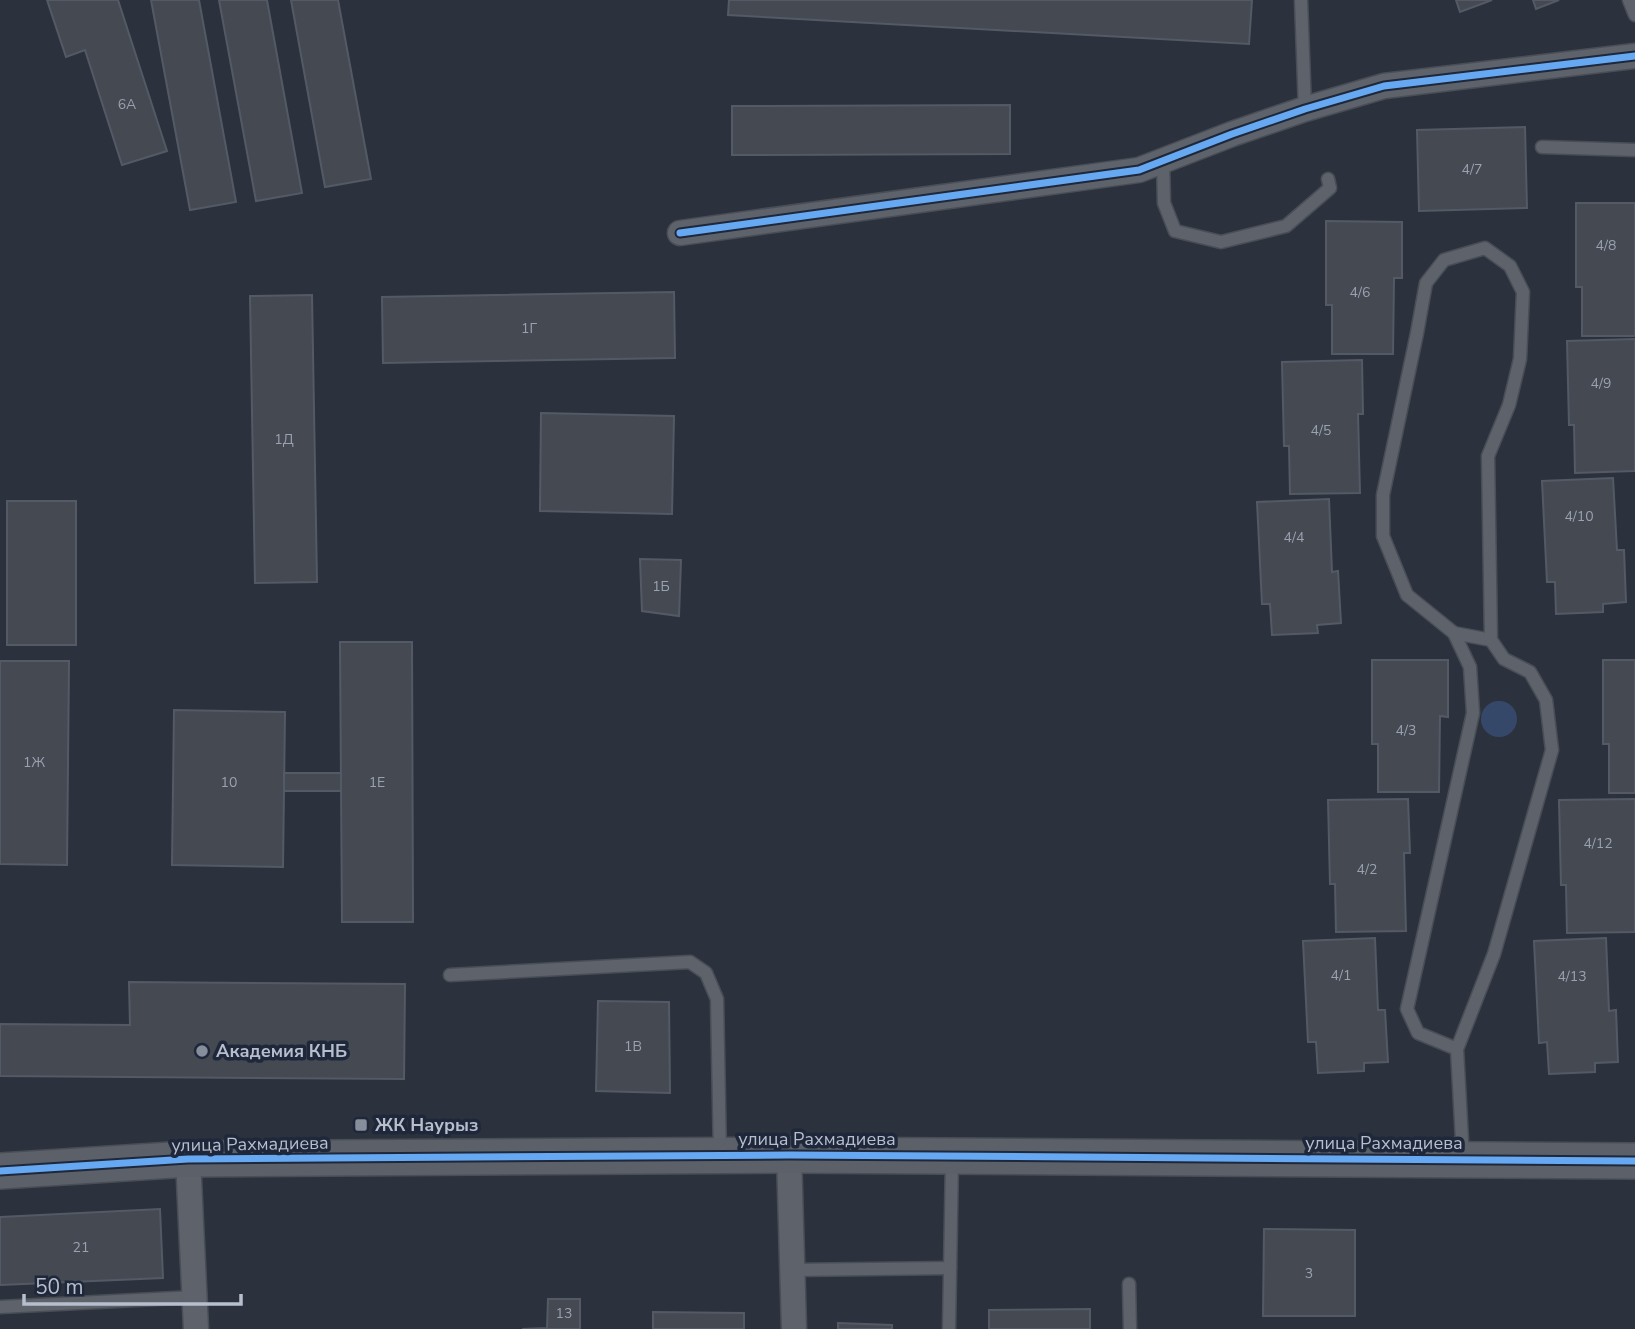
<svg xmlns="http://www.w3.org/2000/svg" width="1635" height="1329" font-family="'Nunito Sans',sans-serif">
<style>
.water{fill:#36486a}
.building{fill:#444952;stroke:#545a65;stroke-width:2}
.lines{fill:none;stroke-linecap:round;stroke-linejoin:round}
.lane-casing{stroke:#494e56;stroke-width:15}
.street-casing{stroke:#494e56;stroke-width:27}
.secondary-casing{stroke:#494e56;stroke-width:38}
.lane{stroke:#5d626b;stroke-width:12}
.street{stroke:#5d626b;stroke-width:24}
.secondary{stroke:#5c6069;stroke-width:35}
.cycleway-casing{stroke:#1e283a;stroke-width:11}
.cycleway{stroke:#66a8f1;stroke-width:7}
.poi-dot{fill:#868d9b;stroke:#1e283a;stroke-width:2.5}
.labels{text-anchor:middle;stroke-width:7;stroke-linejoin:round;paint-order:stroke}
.number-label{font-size:14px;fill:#9aa1af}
.poi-label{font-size:18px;font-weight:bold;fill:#b7bece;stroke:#1e283a;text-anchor:start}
.street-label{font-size:18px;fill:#b7bece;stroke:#1e283a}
</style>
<rect width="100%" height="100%" fill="#2c323d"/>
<circle class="water" cx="1499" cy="719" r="18"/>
<g class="building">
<polygon points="47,0 118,0 167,151 122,165 85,50 66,57"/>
<polygon points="151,0 199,0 236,202 190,210"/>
<polygon points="219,0 267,0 302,193 256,201"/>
<polygon points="291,0 338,0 371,179 325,187"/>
<polygon points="729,0 1252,0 1249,44 728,15"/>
<polygon points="1456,0 1492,0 1460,12"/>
<polygon points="1533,0 1559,0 1536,9"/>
<polygon points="1010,105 1010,154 732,155 732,106"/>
<polygon points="1525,127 1527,208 1419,211 1417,130"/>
<polygon points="1576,203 1635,203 1635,336 1582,336 1582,287 1576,287"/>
<polygon points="1326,221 1402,222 1402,278 1394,278 1393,354 1332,354 1332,305 1326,305"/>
<polygon points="674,292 675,358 383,363 382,297"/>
<polygon points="312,295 317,582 255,583 250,296"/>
<polygon points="1635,339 1635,471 1575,473 1574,425 1569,425 1567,341"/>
<polygon points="1362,360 1363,414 1358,414 1360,493 1290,494 1289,446 1284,446 1282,362"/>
<polygon points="541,413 674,416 672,514 540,511"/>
<polygon points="1613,478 1617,550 1624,550 1626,602 1603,604 1603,612 1556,614 1555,582 1547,582 1542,481"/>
<polygon points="1329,499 1332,572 1338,571 1341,623 1317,625 1318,633 1272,635 1270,604 1262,604 1257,502"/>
<rect x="7" y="501" width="69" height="144"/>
<polygon points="640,559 681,560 679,616 642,611"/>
<polygon points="340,642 412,642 413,922 342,922"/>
<polygon points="1372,660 1448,660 1448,717 1440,716 1439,792 1378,792 1378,744 1372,744"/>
<polygon points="1603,660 1635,660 1635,793 1609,793 1609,744 1603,744"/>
<polygon points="0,661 69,661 67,865 0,864"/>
<polygon points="174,710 285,712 283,867 172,865"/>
<rect x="284" y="773" width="57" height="18"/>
<polygon points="1408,799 1410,853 1404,853 1406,931 1336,932 1335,884 1330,884 1328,800"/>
<polygon points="1635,799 1635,932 1567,933 1566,885 1561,885 1559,800"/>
<polygon points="1375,938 1378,1010 1385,1010 1388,1062 1364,1063 1364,1071 1318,1073 1316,1042 1308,1042 1303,941"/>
<polygon points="1606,938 1609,1011 1616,1010 1618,1062 1595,1063 1595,1072 1549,1074 1547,1042 1539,1043 1534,941"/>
<polygon points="129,982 405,984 404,1079 0,1076 0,1024 130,1025"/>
<polygon points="598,1001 669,1002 670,1093 596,1091"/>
<polygon points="160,1209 163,1278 0,1285 0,1217"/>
<polygon points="1264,1229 1355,1230 1355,1316 1263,1316"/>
<polygon points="548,1299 580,1299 580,1329 522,1329 547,1328"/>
<polygon points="1090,1309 1090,1329 989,1329 989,1310"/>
<polygon points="653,1312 744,1313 744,1329 653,1329"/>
<polygon points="838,1323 892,1325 892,1329 838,1329"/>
</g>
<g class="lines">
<defs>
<g id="lane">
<polyline points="1301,0 1305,109"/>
<polyline points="1629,0 1635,15"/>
<polyline points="1542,147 1635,150"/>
<polyline points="1163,161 1164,203 1175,231 1221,242 1286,226 1330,188 1328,179"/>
<polyline points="1454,633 1491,640"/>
<polyline points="450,975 690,962 706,973 717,999 720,1155"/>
<polyline points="1457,1049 1418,1033 1407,1009 1473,713 1470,667 1454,633 1407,595 1383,536 1383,495 1417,333 1426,283 1444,260 1485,248 1510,266 1523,292 1520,359 1509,405 1488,456 1491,640 1504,659 1530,672 1546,700 1552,750 1494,954 1457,1049 1463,1159"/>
<polyline points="792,1270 950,1268"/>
<polyline points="1129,1284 1130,1329"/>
<polyline points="0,1307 195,1297"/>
<polyline points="949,1329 952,1159"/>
</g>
<g id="street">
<polyline points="680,233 1139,170 1232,134 1305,109 1384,86 1635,56"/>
<polyline points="789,1155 794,1329"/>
<polyline points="188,1159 196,1329"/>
</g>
<polyline id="secondary" points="0,1171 188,1159 789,1155 1635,1161"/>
</defs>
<use href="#lane" class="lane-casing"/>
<use href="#street" class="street-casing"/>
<use href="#secondary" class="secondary-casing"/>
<use href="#lane" class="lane"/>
<use href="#street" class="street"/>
<use href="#secondary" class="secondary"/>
<defs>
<g id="cycleway">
<polyline points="680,233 1139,170 1232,134 1305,109 1384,86 1635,56"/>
<polyline points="0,1171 188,1159 789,1155 1635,1161"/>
</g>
</defs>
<use href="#cycleway" class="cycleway-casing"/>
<use href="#cycleway" class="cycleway"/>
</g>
<g class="poi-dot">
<circle cx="202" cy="1051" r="7"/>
<rect x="354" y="1118" width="14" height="14" rx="3.5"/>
</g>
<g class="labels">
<g class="number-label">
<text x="127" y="109">6А</text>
<text x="1472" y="174">4/7</text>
<text x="1606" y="250">4/8</text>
<text x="1360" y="297">4/6</text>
<text x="529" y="333">1Г</text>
<text x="1601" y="388">4/9</text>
<text x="1321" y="435">4/5</text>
<text x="284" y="444">1Д</text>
<text x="1579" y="521">4/10</text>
<text x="1294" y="542">4/4</text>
<text x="661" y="591">1Б</text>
<text x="1406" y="735">4/3</text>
<text x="34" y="767">1Ж</text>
<text x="229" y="787">10</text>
<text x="377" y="787">1Е</text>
<text x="1598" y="848">4/12</text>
<text x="1367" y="874">4/2</text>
<text x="1341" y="980">4/1</text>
<text x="1572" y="981">4/13</text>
<text x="633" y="1051">1В</text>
<text x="81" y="1252">21</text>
<text x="1309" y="1278">3</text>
<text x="564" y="1318">13</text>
</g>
<g class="poi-label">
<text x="216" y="1057">Академия КНБ</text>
<text x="375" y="1131">ЖК Наурыз</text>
</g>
<g class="street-label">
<text x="817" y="1145">улица Рахмадиева</text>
<text x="1384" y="1149">улица Рахмадиева</text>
<text transform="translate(250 1144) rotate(-1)" y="6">улица Рахмадиева</text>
</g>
</g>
<path d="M24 1294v10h217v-10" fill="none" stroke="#b7bece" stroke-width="3.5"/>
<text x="35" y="1294" font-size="21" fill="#b7bece" stroke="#1e283a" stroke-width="5" paint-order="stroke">50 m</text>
</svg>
